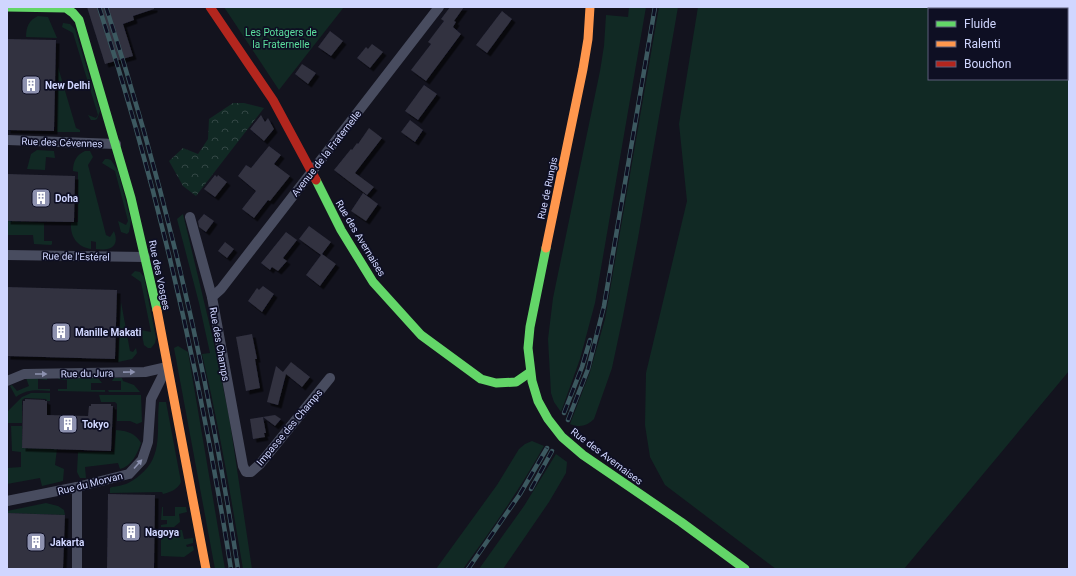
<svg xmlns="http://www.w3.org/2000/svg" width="1076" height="576" font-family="Roboto,sans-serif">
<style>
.green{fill:#112924;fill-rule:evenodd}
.forest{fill:url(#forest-crowns)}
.building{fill:#313140;filter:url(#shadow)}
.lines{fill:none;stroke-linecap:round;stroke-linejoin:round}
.street{stroke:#484c5f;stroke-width:10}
.fast{stroke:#63d668;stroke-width:9}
.slow{stroke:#ff974d;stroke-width:9}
.jam{stroke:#b3261e;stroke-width:9}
.rail-casing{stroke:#3c5960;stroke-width:4.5}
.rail{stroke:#0e0f23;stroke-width:3;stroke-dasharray:9;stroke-linecap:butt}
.oneway{fill:#8c91af}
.labels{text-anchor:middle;stroke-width:3.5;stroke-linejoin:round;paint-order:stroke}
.park-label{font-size:10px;fill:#5bdf9e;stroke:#0e0f23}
.poi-label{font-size:10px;font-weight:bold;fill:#d0d6ff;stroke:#0e0f23;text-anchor:start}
.street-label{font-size:10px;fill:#d0d6ff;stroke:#0e0f23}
</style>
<defs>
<pattern id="forest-crowns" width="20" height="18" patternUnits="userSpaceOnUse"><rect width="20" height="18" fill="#112924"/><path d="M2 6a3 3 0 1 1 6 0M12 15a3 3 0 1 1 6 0" fill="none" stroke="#334745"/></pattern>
<filter id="shadow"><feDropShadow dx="3.5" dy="3.5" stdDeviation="0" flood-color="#0009"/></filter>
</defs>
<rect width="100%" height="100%" fill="#13131e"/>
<g class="green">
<polygon points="224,7 344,7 279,90"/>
<polygon points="629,7 646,7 595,303 580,359 561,412 554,402 551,393 548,339 553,298 600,71 604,46 606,15 628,17"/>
<path d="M659 7H678L638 238 623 316 612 368 594 419C587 426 580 428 570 424L590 372 605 319Z"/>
<path d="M698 7H1069V371L904 569H776L665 485 650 457 645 425 646 373 687 201 679 124ZM929 9H1067V79H929Z"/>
<path d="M38 16 48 17 57 38 26 37C26 27 29 20 38 16Z"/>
<polygon points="63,23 70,24 75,29 100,111 97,119 95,120 91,120 88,115 96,118 98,115 73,33 62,27"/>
<polygon points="58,67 76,128 80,130 80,132 57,132"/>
<polygon points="37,150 54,151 55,158 46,157 45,170 27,169 31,154"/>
<path d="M85 151H90L93 157 88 165 106 235 110 237 114 231C120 247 110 251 96 249V242L91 241V249C77 247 70 236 71 223L78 222V172L73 171C73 162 76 155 85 151Z"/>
<polygon points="105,159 108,159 111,160 118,171 131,221 129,232 127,234 121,232 118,221 126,225 128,221 115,171 102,163"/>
<path d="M183 214 213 339 229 416 252 569H243C231 497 219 425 202 354L210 353 199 303 177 219Z"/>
<polygon points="7,221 44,223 44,241 52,241 52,244 51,245 34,244 33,235 7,235"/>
<polygon points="135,271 140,272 144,277 156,338 155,343 151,348 148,348 144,345 141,330 151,332 141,282 131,275"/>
<polygon points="121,302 130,351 133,352 136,348 137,353 132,359 118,362"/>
<polygon points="178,346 188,352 225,569 215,569 174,348"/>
<polygon points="60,376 97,377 102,383 91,383 91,390 105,390 105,392 58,391 58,389 67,389 67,380 58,379"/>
<path d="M26 378H47V380L38 379V389H50V391C37 390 27 389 16 397L10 386 12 385 17 391 29 386Z"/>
<polygon points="114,378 122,378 123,381 134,385 140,392 109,392 108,390 121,390 121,381 112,381"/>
<polygon points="31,393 50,393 50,401 47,401 46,399 25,398 22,400 22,423 7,423 7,412 22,397"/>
<polygon points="99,395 141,395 142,422 137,424 130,421 117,421 117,404 115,402 101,402"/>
<path d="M159 402H166L181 482C178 489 171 492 163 494L162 492 110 493V488L112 487C123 486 131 483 140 475 164 456 156 429 159 402Z"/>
<polygon points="11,426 22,426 22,448 57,449 55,465 64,469 63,481 42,486 40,478 7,484 7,468 21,467 21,452 12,451"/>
<path d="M116 430C128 431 135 433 141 443 137 454 132 466 120 469L118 463 85 467 86 478H80L77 472 78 452H114Z"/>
<path d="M532 441 544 446C520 489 492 529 463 569H436L497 485 519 449 525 444Z"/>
<polygon points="556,454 567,462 566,473 549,502 503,569 479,569 524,506"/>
<polygon points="46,503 58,506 64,510 65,515 7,513 7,511"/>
<polygon points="162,507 163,507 163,516 175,516 175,507 186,507 187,512 179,514 180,522 174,527 161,527 161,525 167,524 167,520 161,520"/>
<polygon points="182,530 184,539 193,538 193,543 186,545 187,547 193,546 194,550 184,557 161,556 161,531"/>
</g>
<polygon class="forest" points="233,103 244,103 264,108 196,196 183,186 169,161 183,148 198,154 208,139 209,119"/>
<g class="building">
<polygon points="87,7 154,7 154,9 133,16 134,20 123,24 133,56 105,64"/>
<polygon points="450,7 464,7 454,21 456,22 453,27 461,34 426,81 411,70 431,44 428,42 444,21 441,19"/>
<polygon points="502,11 512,19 487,53 476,45"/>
<polygon points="330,31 343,41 331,56 318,47"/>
<polygon points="7,39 56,40 54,131 7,130"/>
<polygon points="372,44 383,52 370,68 357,58 366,47 368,49"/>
<polygon points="302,64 316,73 308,84 295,74"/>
<polygon points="424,85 437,94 418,120 405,111"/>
<polygon points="261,115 265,122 268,118 274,129 264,141 250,129"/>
<polygon points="410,120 423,130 415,142 401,132"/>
<polygon points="369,128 382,138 355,173 374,187 367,195 334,170 351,149 352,150 357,143 358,144"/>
<polygon points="269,146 281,155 274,164 290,176 270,201 268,200 254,218 242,209 256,191 238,176 246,165 251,168"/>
<polygon points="7,174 75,176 74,222 7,221"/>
<polygon points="215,175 217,177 218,175 227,182 215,197 204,189"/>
<polygon points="363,193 378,204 366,221 351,211"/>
<polygon points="204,214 214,221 206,232 199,227 198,221"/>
<polygon points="309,226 331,242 322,254 336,264 320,286 306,275 321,255 299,239"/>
<polygon points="286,232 297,240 283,258 287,261 278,271 272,267 270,270 261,263"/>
<polygon points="225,242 234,249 227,258 218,251"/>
<polygon points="263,286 274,294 262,312 248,301 257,288 259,290"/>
<polygon points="7,287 117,290 115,359 7,356"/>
<polygon points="252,334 257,359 255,359 260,388 246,391 236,337"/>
<polygon points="291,362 310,377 302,387 286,374 278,405 267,402 276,366 283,372"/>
<polygon points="25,399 45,400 45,401 47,401 47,415 88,416 89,406 91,406 91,404 111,404 111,406 113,406 111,451 22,448 23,401 25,401"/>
<polygon points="275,415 281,419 275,426 263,417 266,433 264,433 265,437 253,439 250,419"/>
<polygon points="108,494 155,495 154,569 107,569"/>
<polygon points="7,513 65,515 63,569 7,569"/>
</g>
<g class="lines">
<g class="street">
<polyline points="7,140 116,144"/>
<polyline points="190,217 212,297 243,466 246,472 251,472 260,464 330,378"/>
<polyline points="7,255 145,257"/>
<polyline points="212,297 221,289 439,7"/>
<polyline points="7,381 24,374 145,372 167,367"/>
<polyline points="7,501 77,487 129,474 142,460 148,442 151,399 167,367"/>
<polyline points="77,569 77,487"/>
</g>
<g class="fast">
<polyline points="7,7 66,8 73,13 79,20 131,198 157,310"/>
<polyline points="316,180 341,230 373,282 421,335 481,379 496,383 516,382 529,373"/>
<polyline points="546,248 530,327 528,348 532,381 538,401 548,419 562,437 583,455 681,522 745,569"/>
</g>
<g class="slow">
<polyline points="546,248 583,69 588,39 590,7"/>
<polyline points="157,310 206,569"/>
</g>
<polyline class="jam" points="210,7 273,100 316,180"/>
<defs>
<g id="rail">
<path d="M99 7C159 190 201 379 231 569"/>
<path d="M106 7C166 190 209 379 238 569"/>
<polyline points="564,413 582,367 590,340"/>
<polyline points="568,420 588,369 604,306 655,7"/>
<polyline points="531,489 552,451"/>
<polyline points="468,569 520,494 547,448"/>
</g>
</defs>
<use href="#rail" class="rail-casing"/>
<use href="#rail" class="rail"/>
</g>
<defs><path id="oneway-solid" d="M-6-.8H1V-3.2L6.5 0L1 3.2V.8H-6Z"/></defs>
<g class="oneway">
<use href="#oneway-solid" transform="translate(129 372) rotate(-1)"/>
<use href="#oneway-solid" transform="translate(41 374)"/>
<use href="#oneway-solid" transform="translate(138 464) rotate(-48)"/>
</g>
<defs>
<symbol id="building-square" viewBox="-11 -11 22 22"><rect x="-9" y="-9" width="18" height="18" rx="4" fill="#8e92b0" stroke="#0e0f23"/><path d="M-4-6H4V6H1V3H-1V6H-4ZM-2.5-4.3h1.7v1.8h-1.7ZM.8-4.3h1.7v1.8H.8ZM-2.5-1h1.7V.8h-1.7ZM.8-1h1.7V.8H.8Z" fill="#fff"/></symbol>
</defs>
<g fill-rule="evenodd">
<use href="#building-square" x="20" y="74" width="22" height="22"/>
<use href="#building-square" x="30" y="187" width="22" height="22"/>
<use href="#building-square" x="50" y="321" width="22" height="22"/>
<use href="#building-square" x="57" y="413" width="22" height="22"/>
<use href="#building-square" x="120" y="521" width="22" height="22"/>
<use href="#building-square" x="25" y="531" width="22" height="22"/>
</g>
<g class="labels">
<g class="park-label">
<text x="281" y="36">Les Potagers de<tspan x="281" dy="12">la Fraternelle</tspan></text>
</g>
<g class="poi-label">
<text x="45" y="89">New Delhi</text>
<text x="55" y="202">Doha</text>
<text x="75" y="336">Manille Makati</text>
<text x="82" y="428">Tokyo</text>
<text x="145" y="536">Nagoya</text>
<text x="50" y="546">Jakarta</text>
</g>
<g class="street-label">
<text transform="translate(62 142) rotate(2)" y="4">Rue des Cévennes</text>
<text transform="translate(326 153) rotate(-52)" y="4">Avenue de la Fraternelle</text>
<text transform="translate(547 188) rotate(-78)" y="4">Rue de Rungis</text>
<text transform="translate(361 238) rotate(59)" y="4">Rue des Avernaises</text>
<text transform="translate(76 256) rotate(1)" y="4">Rue de l'Estérel</text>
<text transform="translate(160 275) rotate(78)" y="4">Rue des Vosges</text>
<text transform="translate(220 344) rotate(80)" y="4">Rue des Champs</text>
<text transform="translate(87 373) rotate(-1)" y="4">Rue du Jura</text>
<text transform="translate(289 427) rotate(-50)" y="4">Impasse des Champs</text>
<text transform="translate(607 456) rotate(37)" y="4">Rue des Avernaises</text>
<text transform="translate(90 483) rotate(-14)" y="4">Rue du Morvan</text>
</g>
</g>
<rect width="1076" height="576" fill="none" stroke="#d0d6ff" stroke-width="16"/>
<rect x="928" y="8" width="140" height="72" fill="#0e0f23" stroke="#5c5f7b"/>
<rect x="936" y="21" width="20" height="6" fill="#63d668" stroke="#5c5f7b"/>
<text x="964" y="28" font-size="12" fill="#d0d6ff">Fluide</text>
<rect x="936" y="41" width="20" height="6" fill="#ff974d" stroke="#5c5f7b"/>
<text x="964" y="48" font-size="12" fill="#d0d6ff">Ralenti</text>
<rect x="936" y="61" width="20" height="6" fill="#b3261e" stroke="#5c5f7b"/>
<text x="964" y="68" font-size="12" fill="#d0d6ff">Bouchon</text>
</svg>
